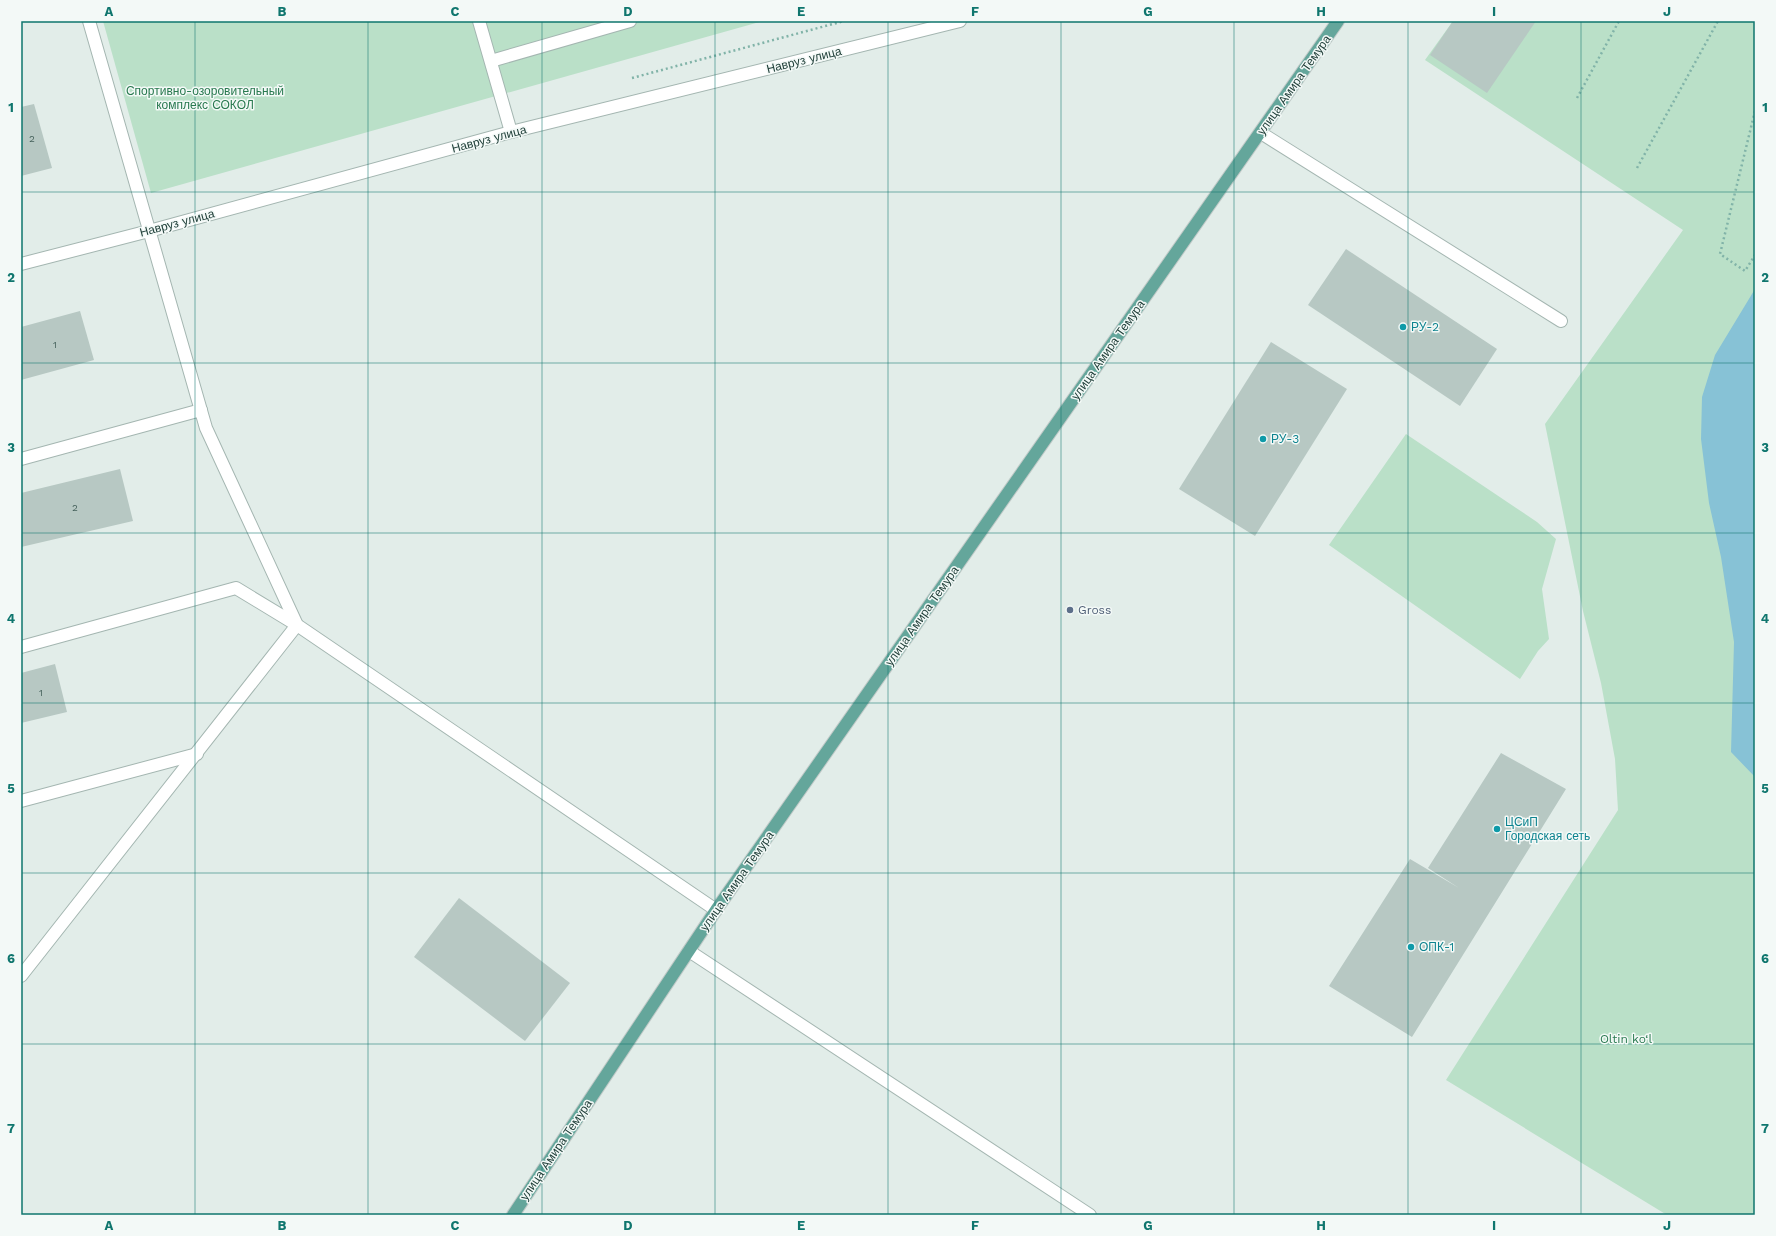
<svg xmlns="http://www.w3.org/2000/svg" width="1776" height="1236" font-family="'Work Sans',sans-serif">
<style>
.green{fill:#bae0c8}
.water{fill:#87c2d6}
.building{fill:#b7c8c3}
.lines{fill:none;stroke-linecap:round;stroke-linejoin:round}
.service-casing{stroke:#a4b6b1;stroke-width:14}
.minor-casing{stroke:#a4b6b1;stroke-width:14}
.tertiary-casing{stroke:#a4b6b1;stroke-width:14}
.primary-casing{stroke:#c1cac8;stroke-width:14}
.path{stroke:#81b3a8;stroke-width:2.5;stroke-dasharray:2 3;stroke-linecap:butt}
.service{stroke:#fff;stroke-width:12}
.minor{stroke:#fff;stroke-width:12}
.tertiary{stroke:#fff;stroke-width:12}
.primary{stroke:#64a69b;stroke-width:12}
.grid{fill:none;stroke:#0f766e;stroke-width:1;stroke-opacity:0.55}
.culture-dot{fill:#0f9aa8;stroke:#f3f9f7;stroke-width:1.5}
.service-dot{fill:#5c6f8a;stroke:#f3f9f7;stroke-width:1.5}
.labels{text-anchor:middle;stroke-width:3;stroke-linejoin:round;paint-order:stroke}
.number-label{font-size:10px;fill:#46625c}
.street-label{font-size:12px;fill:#21403a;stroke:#f3f9f7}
.park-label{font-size:12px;fill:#28794f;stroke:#f3f9f7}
.culture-label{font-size:12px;fill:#0d838f;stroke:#f3f9f7;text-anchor:start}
.service-label{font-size:12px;fill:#4e5e75;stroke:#f3f9f7;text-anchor:start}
.neatline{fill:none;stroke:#0f766e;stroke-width:1.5}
.grid-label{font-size:13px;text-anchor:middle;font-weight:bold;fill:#0f766e}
</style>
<rect width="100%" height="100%" fill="#e2ede9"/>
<g class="green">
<polygon points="103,21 763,21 151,193"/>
<polygon points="1453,21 1755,21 1755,1215 1667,1215 1446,1080 1618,810 1615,759 1601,683 1583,611 1545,424 1683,230 1425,60"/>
<polygon points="1406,434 1537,522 1556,539 1542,589 1549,639 1538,651 1520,679 1329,545"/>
</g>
<polygon class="water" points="1755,289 1755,777 1731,752 1734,642 1721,557 1709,503 1701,439 1702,397 1715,355"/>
<g class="building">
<polygon points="1453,21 1536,21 1487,93 1430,55"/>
<polygon points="34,104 52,168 21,176 21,107"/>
<polygon points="1346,249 1497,349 1460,406 1308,305"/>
<polygon points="80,311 94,360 21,380 21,327"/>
<polygon points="1271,342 1347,389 1255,536 1179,489"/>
<polygon points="120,469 133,521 21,547 21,493"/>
<polygon points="55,664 67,712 21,723 21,673"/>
<polygon points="1501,753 1566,789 1412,1037 1329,986 1410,859 1459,888 1428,868"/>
<polygon points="459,898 570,983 525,1041 414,957"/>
</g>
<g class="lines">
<defs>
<g id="service">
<polyline points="479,21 511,132"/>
<polyline points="491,61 630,21"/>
<polyline points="21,459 201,410"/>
<polyline points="21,647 236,588 297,625"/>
<polyline points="21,801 197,754"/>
</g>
<g id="minor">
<polyline points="1261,133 1561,321"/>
<polyline points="21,264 149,231 511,132 960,21"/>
<polyline points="689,951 1090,1215"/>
<polyline points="21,976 297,625"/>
</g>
<polyline id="tertiary" points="89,21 206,428 297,625 716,910"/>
<polyline id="primary" points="513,1215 716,910 1338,21"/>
</defs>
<use href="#service" class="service-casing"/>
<use href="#minor" class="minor-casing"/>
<use href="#tertiary" class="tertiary-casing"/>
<use href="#primary" class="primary-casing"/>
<g class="path">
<polyline points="632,78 844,21"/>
<polyline points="1577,98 1619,21"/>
<polyline points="1755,111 1720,254 1745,271 1755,255"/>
<polyline points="1637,168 1718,21"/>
</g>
<use href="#service" class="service"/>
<use href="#minor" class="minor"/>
<use href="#tertiary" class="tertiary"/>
<use href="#primary" class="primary"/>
</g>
<path class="grid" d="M195 21V1215M368 21V1215M542 21V1215M715 21V1215M888 21V1215M1061 21V1215M1234 21V1215M1408 21V1215M1581 21V1215M21 192H1755M21 363H1755M21 533H1755M21 703H1755M21 873H1755M21 1044H1755"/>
<g class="culture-dot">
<circle cx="1403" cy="327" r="4"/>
<circle cx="1263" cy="439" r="4"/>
<circle cx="1497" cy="829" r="4"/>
<circle cx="1411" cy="947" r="4"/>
</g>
<circle class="service-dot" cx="1070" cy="610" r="4"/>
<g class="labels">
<g class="number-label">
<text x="32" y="142">2</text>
<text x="55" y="348">1</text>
<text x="75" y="511">2</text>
<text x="41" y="696">1</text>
</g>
<g class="street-label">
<text transform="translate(804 60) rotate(-14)" y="4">Навруз улица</text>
<text transform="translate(1294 85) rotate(-55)" y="4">улица Амира Темура</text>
<text transform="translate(489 139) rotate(-15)" y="4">Навруз улица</text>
<text transform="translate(177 223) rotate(-15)" y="4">Навруз улица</text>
<text transform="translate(1108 350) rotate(-55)" y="4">улица Амира Темура</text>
<text transform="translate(922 616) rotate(-55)" y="4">улица Амира Темура</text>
<text transform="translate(737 881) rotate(-55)" y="4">улица Амира Темура</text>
<text transform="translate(556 1150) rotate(-56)" y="4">улица Амира Темура</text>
</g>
<g class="park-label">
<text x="205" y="95">Спортивно-озоровительный<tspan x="205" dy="14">комплекс СОКОЛ</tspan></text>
<text x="1626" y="1043">Oltin ko‘l</text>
</g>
<g class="culture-label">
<text x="1411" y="331">РУ-2</text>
<text x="1271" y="443">РУ-3</text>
<text x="1505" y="826">ЦСиП<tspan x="1505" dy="14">Городская сеть</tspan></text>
<text x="1419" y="951">ОПК-1</text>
</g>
<g class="service-label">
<text x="1078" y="614">Gross</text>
</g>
</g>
<rect width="1776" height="1236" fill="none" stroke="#f3f9f7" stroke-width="44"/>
<rect x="22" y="22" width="1732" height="1192" class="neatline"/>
<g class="grid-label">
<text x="109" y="16">A</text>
<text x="282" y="16">B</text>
<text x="455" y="16">C</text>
<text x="628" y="16">D</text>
<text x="801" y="16">E</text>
<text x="975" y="16">F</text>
<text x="1148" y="16">G</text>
<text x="1321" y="16">H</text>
<text x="1494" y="16">I</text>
<text x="1667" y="16">J</text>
<text x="11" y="112">1</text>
<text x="1765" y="112">1</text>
<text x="11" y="282">2</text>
<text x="1765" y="282">2</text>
<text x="11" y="452">3</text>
<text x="1765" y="452">3</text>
<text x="11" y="623">4</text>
<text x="1765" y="623">4</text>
<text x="11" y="793">5</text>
<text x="1765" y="793">5</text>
<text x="11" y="963">6</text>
<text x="1765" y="963">6</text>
<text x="11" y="1133">7</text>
<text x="1765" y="1133">7</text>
<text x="109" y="1230">A</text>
<text x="282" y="1230">B</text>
<text x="455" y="1230">C</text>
<text x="628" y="1230">D</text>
<text x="801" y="1230">E</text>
<text x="975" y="1230">F</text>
<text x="1148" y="1230">G</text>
<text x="1321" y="1230">H</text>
<text x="1494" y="1230">I</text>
<text x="1667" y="1230">J</text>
</g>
</svg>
